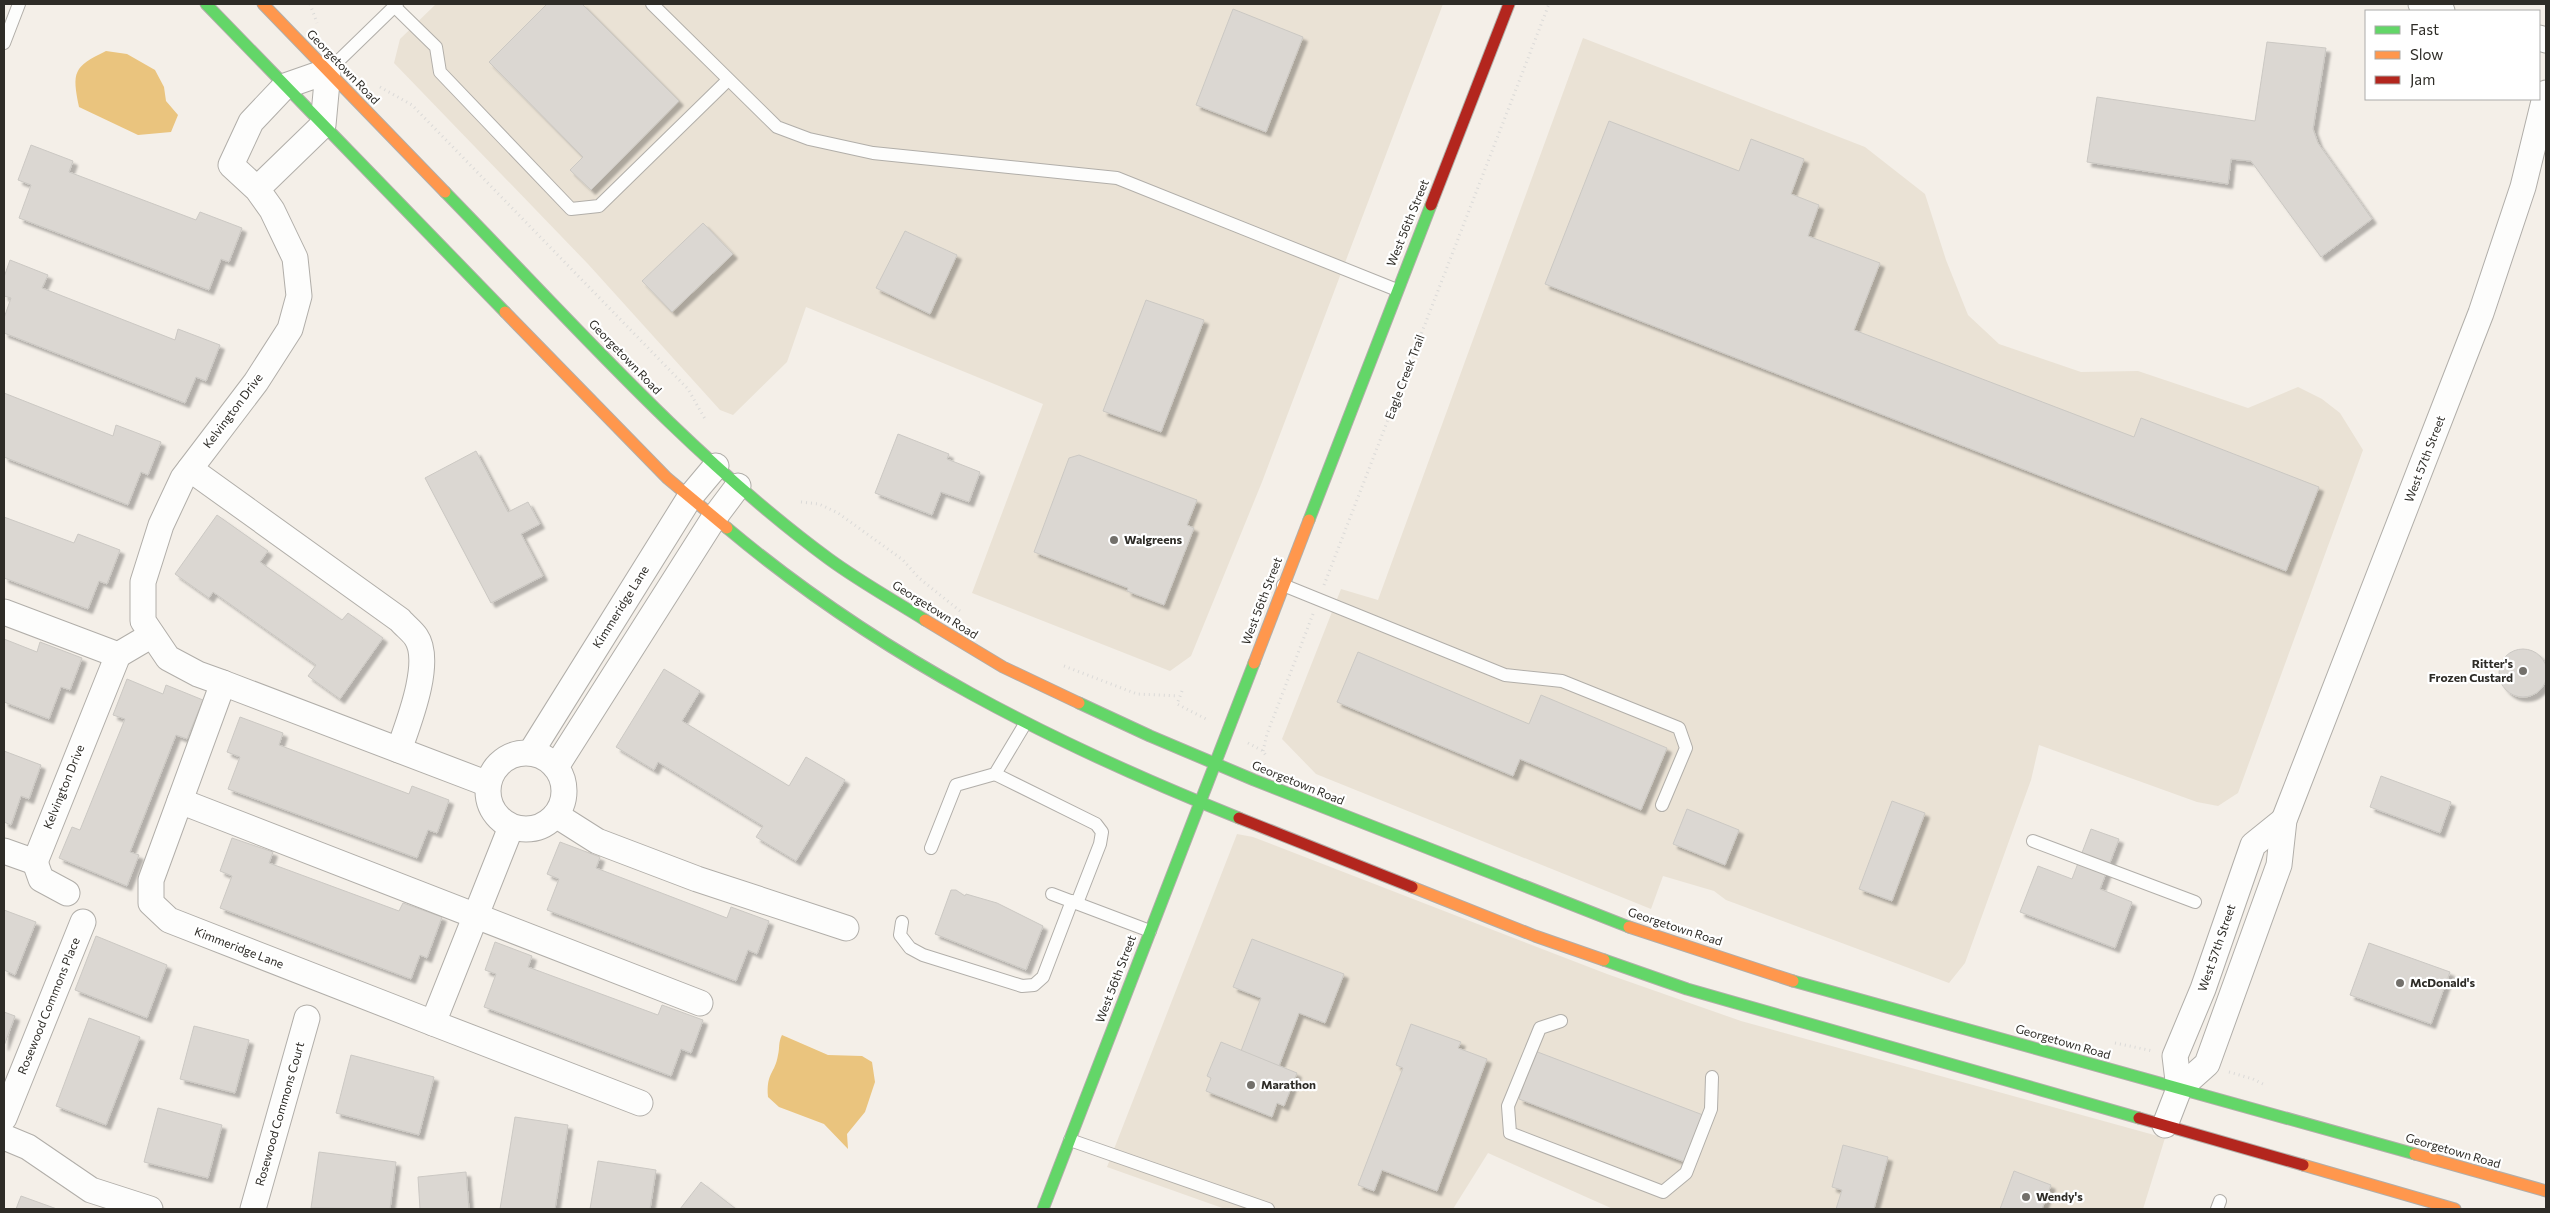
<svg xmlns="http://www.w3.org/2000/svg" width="2550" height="1213" font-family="Commissioner,sans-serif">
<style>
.built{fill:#eae2d5}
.water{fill:#eac47e}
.building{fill:#dbd7d2;stroke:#cbc8c3;filter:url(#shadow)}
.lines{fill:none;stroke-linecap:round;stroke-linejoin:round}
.lane-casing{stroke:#b1aea9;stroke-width:14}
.street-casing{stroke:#b1aea9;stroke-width:27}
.fast-casing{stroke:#b1aea9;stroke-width:13}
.slow-casing{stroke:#b1aea9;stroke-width:13}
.jam-casing{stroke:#b1aea9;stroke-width:13}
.path{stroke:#dbdad8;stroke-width:3;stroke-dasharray:1 4;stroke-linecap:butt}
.lane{stroke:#fdfdfc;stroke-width:12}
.street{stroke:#fdfdfc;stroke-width:25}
.fast{stroke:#63d668;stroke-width:11}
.slow{stroke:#ff974d;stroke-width:11}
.jam{stroke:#b3261e;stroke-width:11}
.poi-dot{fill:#73706b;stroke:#fff;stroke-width:2}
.labels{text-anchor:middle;stroke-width:4.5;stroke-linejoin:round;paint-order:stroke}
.street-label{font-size:12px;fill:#2e2c27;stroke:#fff}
.poi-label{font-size:12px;font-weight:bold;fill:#2e2c27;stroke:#fff;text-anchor:start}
</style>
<defs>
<filter id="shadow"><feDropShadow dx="4.5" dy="4.5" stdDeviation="1" flood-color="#0004"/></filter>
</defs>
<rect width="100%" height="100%" fill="#f4efe8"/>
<g class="built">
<polygon points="436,4 1443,4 1262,482 1191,656 1170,671 972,593 1043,404 806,307 787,362 733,415 720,410 588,264 394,63 400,39"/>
<polygon points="1583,38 1865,147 1925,194 1946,260 1968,315 1999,344 2081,372 2138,371 2248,408 2298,387 2322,399 2340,413 2363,450 2238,793 2218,806 2197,802 2039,745 2031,780 1965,963 1949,983 1726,900 1714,891 1663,876 1651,909 1316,774 1282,739 1341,589 1378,600"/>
<polygon points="1237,834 1253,837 1607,974 1741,1021 2165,1138 2143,1209 1613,1209 1488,1153 1453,1209 1225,1209 1107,1167"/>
</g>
<g class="water">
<path d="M106 51 127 54 155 70 164 87 166 101 178 115 171 132 138 135 79 107C72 72 73 67 106 51Z"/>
<path d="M782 1035 828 1055 862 1056 872 1062 875 1082 865 1112 847 1134 848 1149 824 1124 779 1107 768 1097C766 1072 775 1074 778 1055 780 1047 778 1043 782 1035Z"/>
</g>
<g class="building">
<polygon points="547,4 582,4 679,101 591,190 570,170 583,157 489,62"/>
<polygon points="1233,9 1303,37 1266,132 1196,105"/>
<polygon points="2267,42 2326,48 2313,129 2318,143 2372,219 2321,257 2251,161 2231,159 2228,184 2087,162 2097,97 2255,121"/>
<polygon points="1609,121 1739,171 1751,139 1804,159 1791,194 1819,205 1808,236 1880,263 1854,330 2134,437 2141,418 2319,487 2286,571 1545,284"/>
<polygon points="31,145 73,161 69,172 196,220 200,212 242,228 229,262 221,259 209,290 19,218 31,185 18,180"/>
<polygon points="703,223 733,254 672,312 642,281"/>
<polygon points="905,231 957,255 930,314 876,288"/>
<polygon points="10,260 48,275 42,288 175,340 178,329 220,345 206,381 196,377 185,403 4,333 4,318 11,298 4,296 4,277"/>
<polygon points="1146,300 1204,320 1161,432 1103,411"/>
<polygon points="4,393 113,436 116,425 161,442 148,475 141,472 128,505 4,457"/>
<polygon points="898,434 949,454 947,459 980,472 969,502 941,492 932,515 875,493"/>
<polygon points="476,451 508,512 528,502 540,524 521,534 543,576 491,603 425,478"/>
<polygon points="1079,455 1197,500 1187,525 1194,528 1164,605 1127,591 1128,588 1034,552 1069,458"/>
<polygon points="217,515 268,551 260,562 342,620 348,613 383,638 340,699 308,676 316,665 213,592 209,598 175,574"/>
<polygon points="4,517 74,543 78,534 120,550 107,584 99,581 88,609 4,578"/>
<polygon points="4,639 37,652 40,642 82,658 70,690 61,687 49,719 4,702"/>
<circle cx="2523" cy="673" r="24"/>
<polygon points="1358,652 1529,724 1541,695 1667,748 1641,810 1520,759 1513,776 1337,702"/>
<polygon points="664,669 700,691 682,721 789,786 806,757 845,780 796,861 756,837 763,826 658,762 654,770 616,747"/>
<polygon points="127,679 163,694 166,685 203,700 187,739 176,735 130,852 139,855 127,886 59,858 72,827 80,830 125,719 113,715"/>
<polygon points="240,717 283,733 279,745 409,794 412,786 449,800 437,833 428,830 417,858 228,789 240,757 227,752"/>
<polygon points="4,751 41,765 29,799 21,796 11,825 4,822"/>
<polygon points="2381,776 2451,802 2440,833 2370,807"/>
<polygon points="1892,801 1925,813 1892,901 1859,889"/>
<polygon points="1687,809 1739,830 1725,865 1673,844"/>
<polygon points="2091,829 2119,839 2100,889 2132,902 2115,948 2020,912 2038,866 2072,879"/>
<polygon points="232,838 273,852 269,863 399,911 403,903 442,917 427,958 420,955 411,979 220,908 232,876 220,871"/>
<polygon points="560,842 600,857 596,868 727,918 731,907 769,921 757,954 748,950 736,981 547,910 559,879 547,874"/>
<polygon points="951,890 956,890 965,896 966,894 997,903 1043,926 1026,970 935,934"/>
<polygon points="4,910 36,922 15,975 4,970"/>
<polygon points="96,936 167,965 147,1018 75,990"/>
<polygon points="1252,939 1344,974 1325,1023 1299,1013 1279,1066 1241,1051 1261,998 1233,987"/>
<polygon points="495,942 532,956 528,967 658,1015 662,1005 703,1020 691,1053 681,1049 671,1076 484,1007 496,974 485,970"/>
<polygon points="2369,943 2450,972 2431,1024 2350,995"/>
<polygon points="4,1012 15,1016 4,1046"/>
<polygon points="89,1018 140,1037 106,1125 56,1106"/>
<polygon points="1411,1024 1461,1042 1458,1048 1487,1059 1437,1191 1382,1170 1374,1191 1358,1185 1403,1068 1396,1065"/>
<polygon points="194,1026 249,1040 235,1093 180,1079"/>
<polygon points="1221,1042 1297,1073 1284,1106 1277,1103 1272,1117 1206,1091 1211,1078 1207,1076"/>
<polygon points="1535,1051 1703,1115 1685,1162 1519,1099"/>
<polygon points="351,1055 434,1077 419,1135 336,1113"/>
<polygon points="158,1108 222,1125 208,1178 144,1162"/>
<polygon points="515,1117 568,1125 555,1209 500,1209"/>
<polygon points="1843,1145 1888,1157 1874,1209 1836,1209 1842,1190 1832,1187"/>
<polygon points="319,1152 396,1162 390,1209 311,1208"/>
<polygon points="598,1161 656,1170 650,1209 590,1209"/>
<polygon points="2014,1171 2051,1185 2042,1209 2000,1209"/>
<polygon points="466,1172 469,1209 420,1209 418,1177"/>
<polygon points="701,1182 736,1209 680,1209"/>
<polygon points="21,1196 57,1209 16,1209"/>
</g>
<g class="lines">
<defs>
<g id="lane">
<polyline points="652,4 777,127 809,139 873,153 1117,178 1397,290"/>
<polyline points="394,6 436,47 440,72 571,209 599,206 728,80"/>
<polyline points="4,43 19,4"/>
<polyline points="328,71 397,4"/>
<polyline points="1283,585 1505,675 1562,681 1679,728 1686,748 1662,805"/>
<polyline points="995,774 1096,824 1102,832 1100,844 1077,903"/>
<polyline points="2033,841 2195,902"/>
<polyline points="931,848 956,785 995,774 1025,724"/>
<polyline points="1052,894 1150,931"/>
<polyline points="902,922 900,935 910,948 923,955 1022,986 1034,985 1043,977 1072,901"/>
<polyline points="1561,1021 1540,1028 1508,1106 1510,1133 1663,1192 1686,1173 1711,1109 1712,1077"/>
<polyline points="1070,1140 1268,1209"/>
<polyline points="2217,1209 2220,1201"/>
</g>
<g id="street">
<polyline points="2421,4 2442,11"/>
<polyline points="2539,38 2546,40"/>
<path d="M190 469 400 620C405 626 412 631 416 637 433 662 408 724 399 750"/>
<polyline points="4,612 118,655 152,635"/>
<polyline points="223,683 198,674 168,658 143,621 143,582 161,525 183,478 256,382 290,329 299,296 295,258 272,210 257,189 231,165 251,122 285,86 328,71 323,125 257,189"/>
<polyline points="531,752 690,497 716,466"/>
<circle cx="526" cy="791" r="38"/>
<polyline points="556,767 714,518 738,486"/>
<polyline points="180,801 700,1003"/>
<polyline points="556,815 597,841 697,879 846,928"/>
<polyline points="511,827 433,1023 640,1103"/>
<polyline points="4,851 35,862 118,655"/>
<polyline points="35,862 41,879 67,893"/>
<polyline points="433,1023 169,920 151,903 151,880 223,683 488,784"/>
<polyline points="2179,1089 2175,1056 2203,989 2253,845 2284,820"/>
<polyline points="4,1118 83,922"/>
<polyline points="2165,1125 2179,1089 2207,1064 2279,865 2284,820 2481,313 2523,187 2546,93"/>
<polyline points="4,1137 28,1147 91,1190 150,1209"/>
<polyline points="253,1209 307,1018"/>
</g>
<g id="fast">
<polyline points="206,4 505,312"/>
<path d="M445 192C567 317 689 456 829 559 859 581 893 600 925 620"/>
<polyline points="1309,520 1431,205"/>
<path d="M727 528C882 658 1052 743 1239 818"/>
<polyline points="1079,703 1150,736 1254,780 1629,927"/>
<polyline points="1604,960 1687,989 2139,1118"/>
<polyline points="1793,981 2415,1154"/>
<polyline points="1043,1209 1254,663"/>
</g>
<g id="slow">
<polyline points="263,4 445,192"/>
<polyline points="505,312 667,478 727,528"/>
<polyline points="925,620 1003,667 1079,703"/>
<polyline points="1254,663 1309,520"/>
<polyline points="1412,887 1535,936 1604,960"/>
<polyline points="1629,927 1793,981"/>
<polyline points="2415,1154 2546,1191"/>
<polyline points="2303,1165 2455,1209"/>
</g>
<g id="jam">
<polyline points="1431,205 1509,4"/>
<polyline points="1239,818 1412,887"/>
<polyline points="2139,1118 2303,1165"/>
</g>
</defs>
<use href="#lane" class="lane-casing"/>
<use href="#street" class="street-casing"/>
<use href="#fast" class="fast-casing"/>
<use href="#slow" class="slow-casing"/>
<use href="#jam" class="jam-casing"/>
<g class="path">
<polyline points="310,4 317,23"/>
<polyline points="380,87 412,105 688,389 705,419"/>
<polyline points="801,502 819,504 838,513 903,560 919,578 960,611"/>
<polyline points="1324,585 1549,4"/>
<polyline points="1064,666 1137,694 1178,696"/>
<polyline points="1182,691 1177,704 1206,719"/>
<polyline points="1248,743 1263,751 1267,757"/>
<polyline points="1263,751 1267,734 1313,614"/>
<polyline points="2115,1043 2153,1051"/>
<polyline points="2229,1072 2253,1079 2265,1085"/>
</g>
<use href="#lane" class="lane"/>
<use href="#street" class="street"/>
<use href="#fast" class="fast"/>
<use href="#slow" class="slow"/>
<use href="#jam" class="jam"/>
</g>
<g class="poi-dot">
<circle cx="1114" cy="540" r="5"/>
<circle cx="2523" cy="671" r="5"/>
<circle cx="2400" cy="983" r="5"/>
<circle cx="1251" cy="1085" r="5"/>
<circle cx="2026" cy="1197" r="5"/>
</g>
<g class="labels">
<g class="street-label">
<text transform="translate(343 67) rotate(46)" y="4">Georgetown Road</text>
<text transform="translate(1408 223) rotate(-68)" y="4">West 56th Street</text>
<text transform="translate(625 357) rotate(46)" y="4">Georgetown Road</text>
<text transform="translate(1405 377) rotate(-69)" y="4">Eagle Creek Trail</text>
<text transform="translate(233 411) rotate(-53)" y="4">Kelvington Drive</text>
<text transform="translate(2425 459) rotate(-69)" y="4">West 57th Street</text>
<text transform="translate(1262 601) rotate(-69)" y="4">West 56th Street</text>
<text transform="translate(621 607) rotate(-58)" y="4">Kimmeridge Lane</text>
<text transform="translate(935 610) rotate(32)" y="4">Georgetown Road</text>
<text transform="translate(1298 783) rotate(22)" y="4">Georgetown Road</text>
<text transform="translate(64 787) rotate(-68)" y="4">Kelvington Drive</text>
<text transform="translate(1675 927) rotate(18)" y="4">Georgetown Road</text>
<text transform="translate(239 948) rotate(21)" y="4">Kimmeridge Lane</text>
<text transform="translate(2217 948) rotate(-71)" y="4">West 57th Street</text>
<text transform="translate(1116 979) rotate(-69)" y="4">West 56th Street</text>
<text transform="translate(49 1006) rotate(-68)" y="4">Rosewood Commons Place</text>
<text transform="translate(2063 1042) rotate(16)" y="4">Georgetown Road</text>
<text transform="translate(280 1114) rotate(-74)" y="4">Rosewood Commons Court</text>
<text transform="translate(2453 1151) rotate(16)" y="4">Georgetown Road</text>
</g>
<g class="poi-label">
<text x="1124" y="544">Walgreens</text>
<text x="2513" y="668" text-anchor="end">Ritter's<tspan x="2513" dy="14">Frozen Custard</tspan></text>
<text x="2410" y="987">McDonald's</text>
<text x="1261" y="1089">Marathon</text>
<text x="2036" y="1201">Wendy's</text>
</g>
</g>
<rect width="2550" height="1213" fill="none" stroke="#2e2c27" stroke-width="10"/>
<rect x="2365" y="10" width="175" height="90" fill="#ffffff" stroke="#ababa9"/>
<rect x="2375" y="26" width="25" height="8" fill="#63d668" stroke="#ababa9"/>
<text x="2410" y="35" font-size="15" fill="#2e2c27">Fast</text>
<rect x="2375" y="51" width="25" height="8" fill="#ff974d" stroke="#ababa9"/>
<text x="2410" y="60" font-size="15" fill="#2e2c27">Slow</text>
<rect x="2375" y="76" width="25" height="8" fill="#b3261e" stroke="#ababa9"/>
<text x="2410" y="85" font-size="15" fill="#2e2c27">Jam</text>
</svg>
